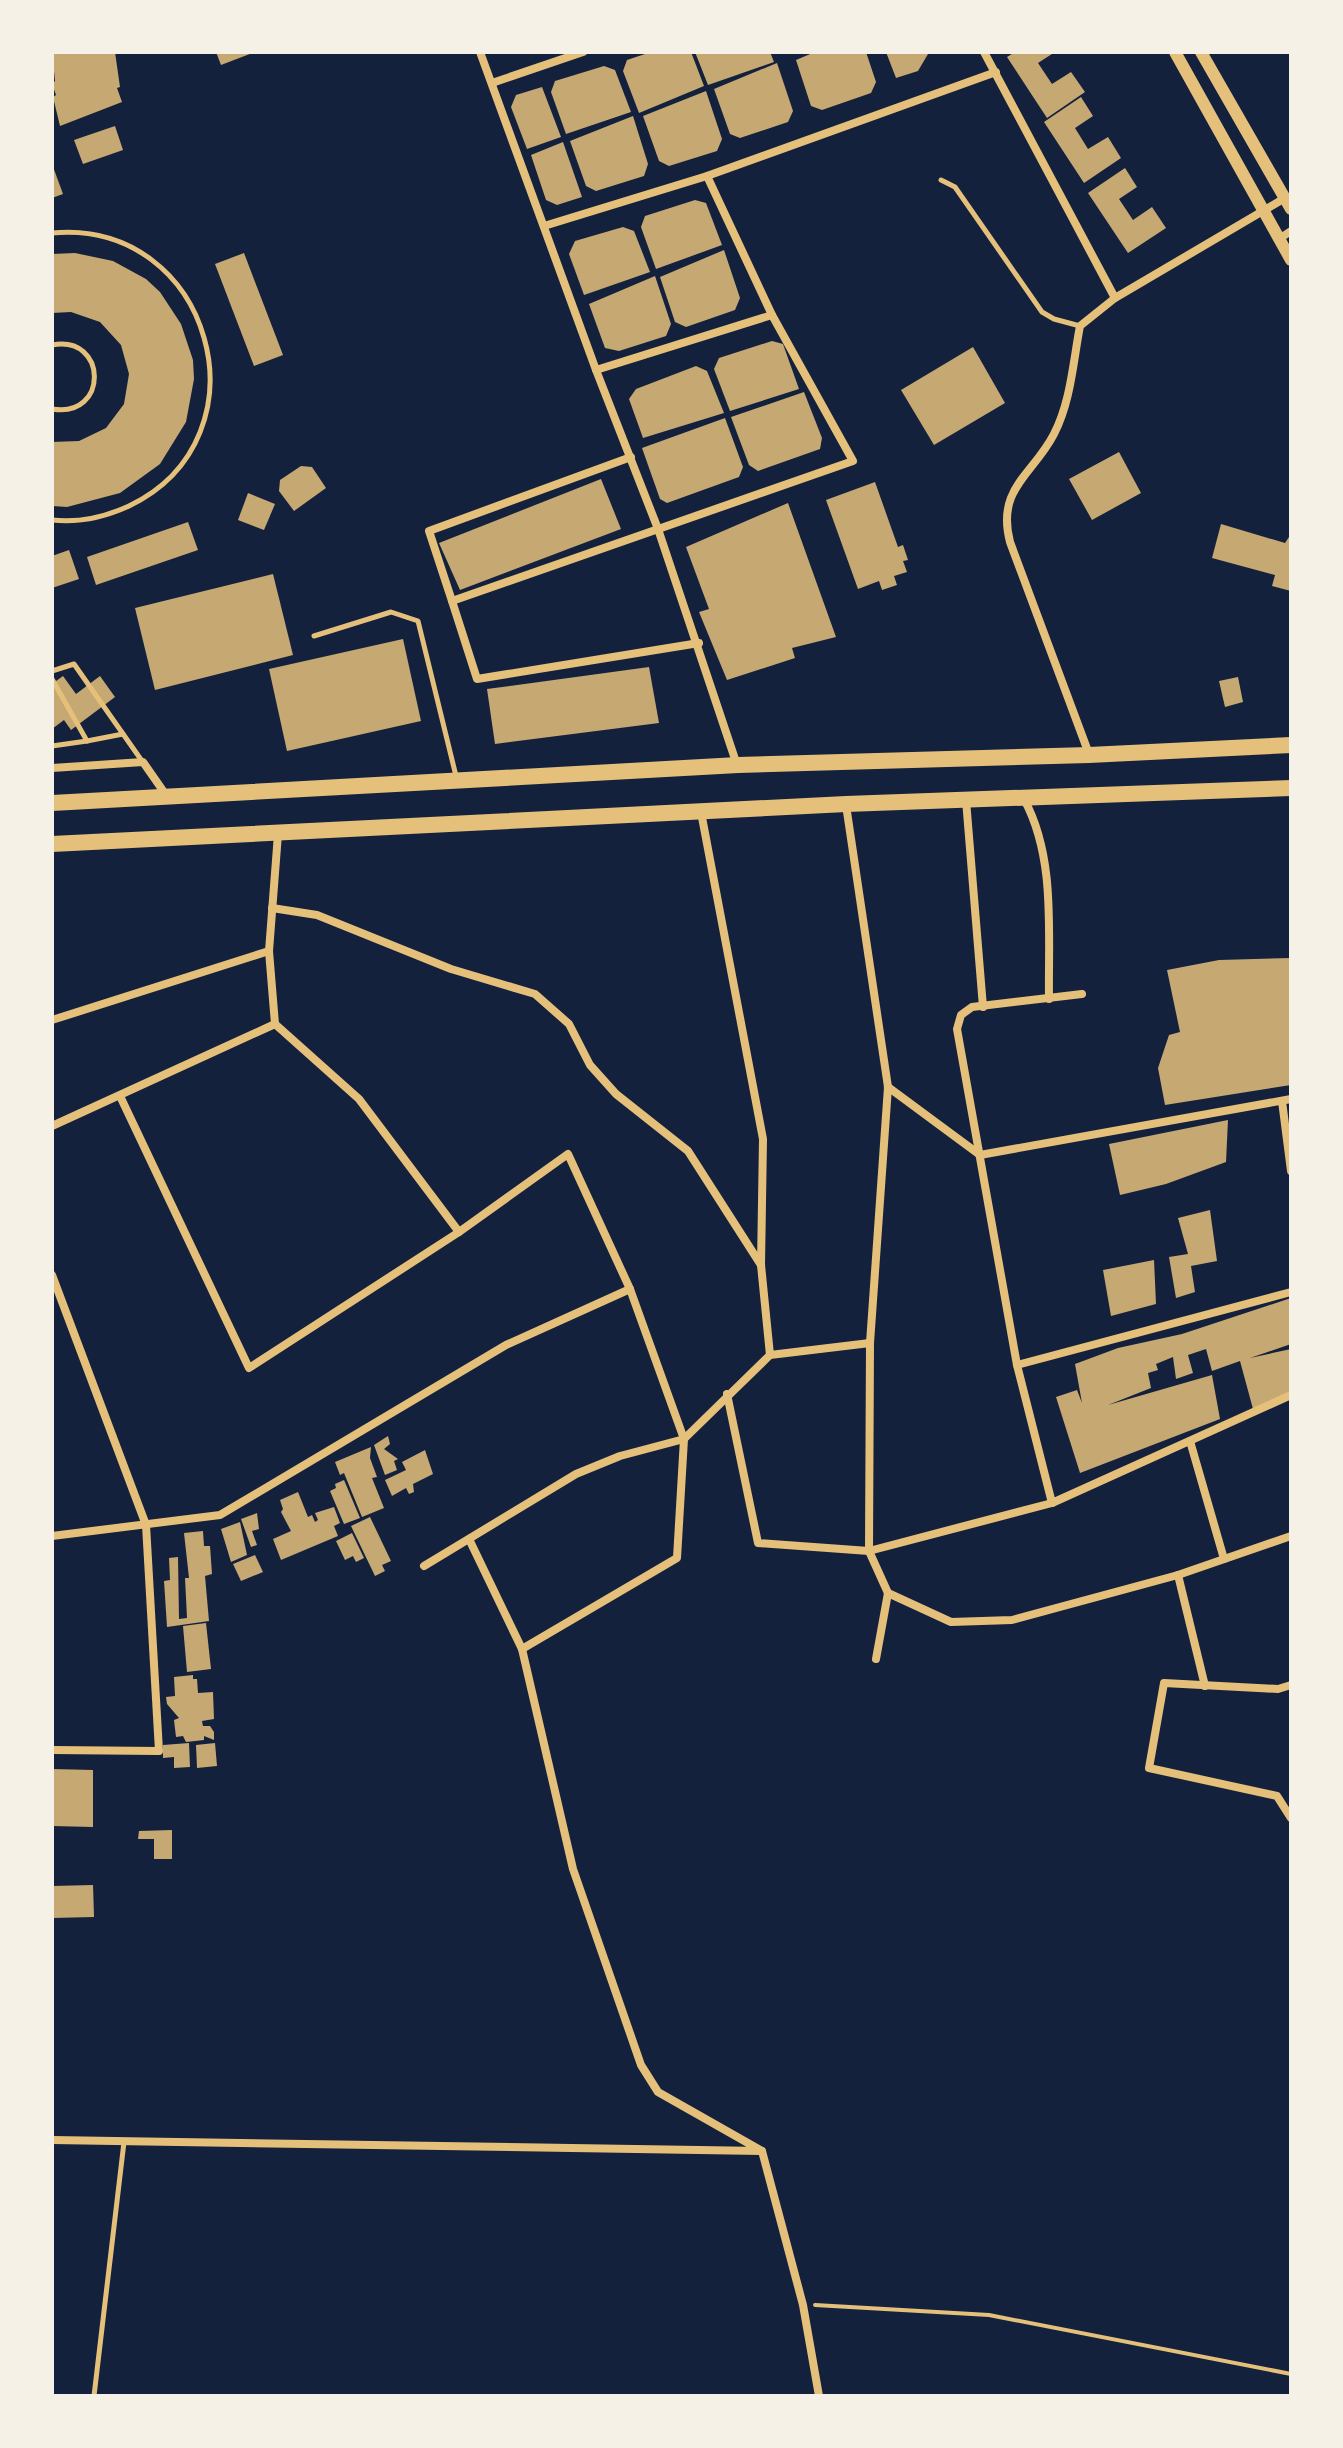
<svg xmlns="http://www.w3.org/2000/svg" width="1343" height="2448" font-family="Helvetica,sans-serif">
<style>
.building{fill:#c6a872}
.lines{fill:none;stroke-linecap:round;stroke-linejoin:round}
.path{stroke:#e5c07b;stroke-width:4}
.service{stroke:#e5c07b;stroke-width:5}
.minor{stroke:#e5c07b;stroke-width:8}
.tertiary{stroke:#e5c07b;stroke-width:12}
.trunk{stroke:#e5c07b;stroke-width:16}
</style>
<rect width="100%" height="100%" fill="#14213d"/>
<g class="building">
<polygon points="52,52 115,52 120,87 117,88 122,102 60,126 53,97 56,95 52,84 55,81"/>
<polygon points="216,52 255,52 221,65"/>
<polygon points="651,52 691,52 704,86 639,113 623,71 627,60"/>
<polygon points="695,52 770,52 774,62 708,85"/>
<polygon points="815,52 866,52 876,82 871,93 822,110 811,106 796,60"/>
<polygon points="886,52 927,52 928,54 918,71 896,78"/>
<polygon points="1015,52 1055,52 1038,63 1052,84 1071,72 1085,92 1047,118 1007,57"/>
<polygon points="777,63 793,111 788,122 740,138 730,134 714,89"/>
<polygon points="604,66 615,70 631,112 566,134 551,92 555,81"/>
<polygon points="542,87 561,137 527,149 511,107 516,95"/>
<polygon points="706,91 722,139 717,151 669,166 659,161 643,116"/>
<polygon points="1081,97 1093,116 1075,128 1088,149 1108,137 1121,158 1084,183 1044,122"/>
<polygon points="633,116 648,164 644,176 596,191 586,186 570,141"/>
<polygon points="115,126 123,150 83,164 74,140"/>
<polygon points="563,142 582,197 557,205 546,200 531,155"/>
<polygon points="52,164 63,194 52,198"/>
<polygon points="1125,168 1137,187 1119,199 1133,220 1152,207 1166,228 1128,253 1088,193"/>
<polygon points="695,200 706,203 722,245 656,269 641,227 645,216"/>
<polygon points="623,227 634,231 650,272 584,295 569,254 575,241"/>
<polygon points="724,250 740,298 735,310 686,327 675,322 660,277"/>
<polygon points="75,253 113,261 146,279 160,292 181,324 193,360 194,379 186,422 160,464 120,493 67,507 52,506 52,442 79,441 106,428 124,404 129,374 121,345 100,322 71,312 52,313 52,254"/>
<polygon points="244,253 283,355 254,366 215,264"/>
<polygon points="655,276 671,324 666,336 619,351 605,348 589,304"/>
<polygon points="772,341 783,344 799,389 730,411 714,369 719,358"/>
<polygon points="973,347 1005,403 934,445 901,390"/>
<polygon points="696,366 707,371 724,413 643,438 629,399 636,389"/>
<polygon points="804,392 822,438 820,449 758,471 749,465 731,417"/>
<polygon points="725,418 743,467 739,477 667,503 660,499 642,448"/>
<polygon points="1119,452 1141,493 1092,520 1069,479"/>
<polygon points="301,466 312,467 326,488 294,511 279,491 280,480"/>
<polygon points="601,479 621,529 460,590 439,543"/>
<polygon points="875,482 898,547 903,545 908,560 903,561 907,572 894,576 897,585 882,590 879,581 858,589 826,500"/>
<polygon points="248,493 275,504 264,530 238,520"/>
<polygon points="788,503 836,637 792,648 795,658 727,680 699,612 709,609 686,547"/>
<polygon points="188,522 198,550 96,585 87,557"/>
<polygon points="1221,524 1285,543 1291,534 1291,591 1272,586 1275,575 1212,558"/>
<polygon points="69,550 79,579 52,588 52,556"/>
<polygon points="273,574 293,655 155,690 135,608"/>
<polygon points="403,639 421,721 287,751 269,669"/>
<polygon points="649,667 659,723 495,744 487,689"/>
<polygon points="63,676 76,694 100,676 115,697 71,730 64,720 52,729 52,684"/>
<polygon points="1238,677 1243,702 1225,707 1219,681"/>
<polygon points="1291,958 1291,1085 1165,1105 1158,1068 1169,1035 1180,1032 1167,970 1219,960"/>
<polygon points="1228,1120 1226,1162 1166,1184 1120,1195 1109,1144"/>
<polygon points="1210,1210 1217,1261 1191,1266 1195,1292 1176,1298 1169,1257 1188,1254 1178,1218"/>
<polygon points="1154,1260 1156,1304 1111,1316 1103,1270"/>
<polygon points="1291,1298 1291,1344 1250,1358 1291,1349 1291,1393 1253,1409 1240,1361 1212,1371 1206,1349 1188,1355 1193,1373 1176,1379 1173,1357 1156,1364 1158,1370 1148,1373 1151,1388 1108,1405 1212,1375 1220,1419 1080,1473 1056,1397 1077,1390 1082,1403 1075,1364 1118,1348 1182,1334"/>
<polygon points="388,1436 390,1444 384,1449 398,1459 394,1461 397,1470 385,1475 374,1445"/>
<polygon points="371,1447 370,1458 377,1477 372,1478 384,1508 362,1517 344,1473 340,1475 335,1462"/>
<polygon points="425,1450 433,1474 413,1484 414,1492 409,1494 406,1488 392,1496 385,1480 406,1470 402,1462"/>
<polygon points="344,1480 360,1518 344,1524 330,1491 336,1488 335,1484"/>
<polygon points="298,1492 308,1517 312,1515 315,1522 318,1520 315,1513 334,1507 340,1523 334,1526 338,1536 281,1560 273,1539 291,1531 281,1512 283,1509 280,1500"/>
<polygon points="257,1513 259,1529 252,1531 257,1545 251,1547 241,1519"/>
<polygon points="370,1517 391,1561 382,1565 385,1571 375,1576 351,1526"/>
<polygon points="240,1522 247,1555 231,1562 221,1529"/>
<polygon points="203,1531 204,1546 210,1546 212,1574 205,1576 209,1621 167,1627 164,1581 170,1580 169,1558 178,1557 179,1619 187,1618 185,1578 189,1578 184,1533"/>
<polygon points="352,1533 364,1558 356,1562 353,1556 345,1560 336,1541"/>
<polygon points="255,1555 263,1572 241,1581 233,1564"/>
<polygon points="206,1623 211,1669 187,1672 183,1626"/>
<polygon points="193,1675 193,1679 197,1679 198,1693 213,1692 214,1719 202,1721 203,1726 210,1726 214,1732 214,1740 204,1736 204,1740 186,1742 183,1736 176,1737 174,1720 179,1718 167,1704 166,1697 175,1696 174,1677"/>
<polygon points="189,1743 190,1767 174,1768 174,1757 163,1758 163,1745"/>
<polygon points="215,1743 217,1766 197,1768 196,1745"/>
<polygon points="52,1769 93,1770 93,1827 52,1826"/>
<polygon points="172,1830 172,1859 154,1859 154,1839 138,1839 139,1831"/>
<polygon points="93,1885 94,1917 52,1918 52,1886"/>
</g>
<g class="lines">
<polyline class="path" points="815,2305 989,2315 1291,2374"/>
<g class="service">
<polyline points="941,180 955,187 1042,312 1054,319 1080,326"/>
<path d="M52 233C211 218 273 437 129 506 105 517 78 523 52 520"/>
<path d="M52 345C108 334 109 419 52 409"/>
<polyline points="314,636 391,612 418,621 456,776"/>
<polyline points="52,671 74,664 142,761"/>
<polyline points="52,679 87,741 123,734"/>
<polyline points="52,746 87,741"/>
<polyline points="94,2396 124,2142"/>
</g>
<g class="minor">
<polyline points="480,52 596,370 658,529 737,765"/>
<polyline points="984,52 1115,298"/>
<polyline points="492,83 583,52"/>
<polyline points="544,226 707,176 996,72"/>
<polyline points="1279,239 1291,231"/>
<polyline points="596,370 772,315"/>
<polyline points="452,601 429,531 631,457"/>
<polyline points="699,643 477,679 452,601 853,461 772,315 707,176"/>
<path d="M1089 754 1010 542C996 488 1033 475 1054 434 1071 401 1073 362 1080 326L1115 298 1285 198"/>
<polyline points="52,768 143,762 166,795"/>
<path d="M1024 799C1056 858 1048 932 1049 999"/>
<polyline points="966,800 983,1007"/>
<polyline points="846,805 888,1087 870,1343 869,1551 888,1593 876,1659"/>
<polyline points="701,812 763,1139 761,1265 770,1355"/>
<polyline points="272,908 317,915 451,969 535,994 569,1024 590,1065 616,1094 688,1151 761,1265"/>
<polyline points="52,1020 269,951"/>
<polyline points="275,1024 359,1099 459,1232"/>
<polyline points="888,1087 980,1155 1291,1099"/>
<polyline points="120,1096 249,1368 459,1232 568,1154 630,1289 684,1439 620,1456 576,1474 424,1566"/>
<polyline points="1282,1101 1291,1171"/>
<polyline points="52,1126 275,1024 269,951 278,834"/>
<polyline points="52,1275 146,1525 159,1751 52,1750"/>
<polyline points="1017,1365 1291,1292"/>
<polyline points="727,1394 758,1543 869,1551 1052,1503 1291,1395"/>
<polyline points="1190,1441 1224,1559"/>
<polyline points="1052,1503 1017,1365 957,1029 961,1015 972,1007 1082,994"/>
<polyline points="52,1536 220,1515 506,1345 630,1289"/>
<polyline points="1178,1575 1205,1686"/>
<polyline points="888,1593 951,1622 1012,1620 1178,1575 1291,1536"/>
<polyline points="522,1649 677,1558 684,1439 770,1355 870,1343"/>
<polyline points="1291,1685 1278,1689 1164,1683 1149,1768 1277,1796 1291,1818"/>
<polyline points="52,2140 762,2151 658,2092 641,2065 573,1869 522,1649 469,1539"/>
<polyline points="762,2151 803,2305 819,2396"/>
</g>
<g class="tertiary">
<polyline points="1175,52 1291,260"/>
<polyline points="1201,52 1291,209"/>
</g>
<g class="trunk">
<polyline points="52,803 738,765 1089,755 1291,745"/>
<polyline points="52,844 846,804 1291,788"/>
</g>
</g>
<rect width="1343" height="2448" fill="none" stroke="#f6f1e7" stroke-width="108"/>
</svg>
